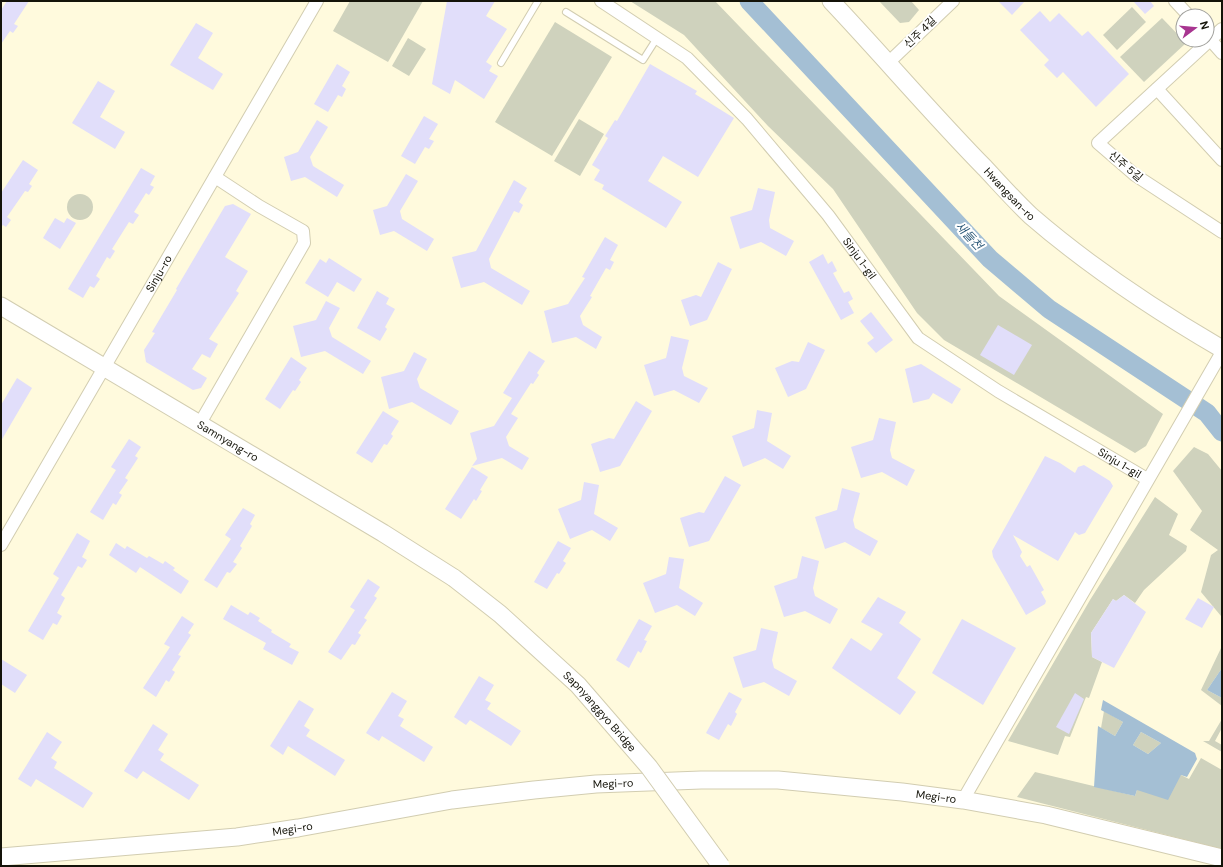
<svg xmlns="http://www.w3.org/2000/svg" width="1223" height="867" font-family="'DM Sans','Noto Sans KR',sans-serif">
<style>
.green{fill:#cfd2bd}
.water{fill:#a4bfd4;fill-rule:evenodd}
.lines{fill:none;stroke-linecap:round;stroke-linejoin:round}
.river{stroke:#a4bfd4;stroke-width:19}
.building{fill:#e1defa}
.lane-casing{stroke:#d2cdb1;stroke-width:8}
.street-casing{stroke:#d2cdb1;stroke-width:14}
.secondary-casing{stroke:#d2cdb1;stroke-width:19}
.lane{stroke:#fff;stroke-width:6}
.street{stroke:#fff;stroke-width:12}
.secondary{stroke:#fff;stroke-width:17}
.secondary-bridge-casing{stroke:#d2cdb1;stroke-width:19;stroke-linecap:butt}
.secondary-bridge{stroke:#fff;stroke-width:17}
.labels{text-anchor:middle;stroke-width:4;stroke-linejoin:round;paint-order:stroke}
.street-label{font-size:11px;fill:#141309;stroke:#fff}
.water-label{font-size:12px;font-style:italic;fill:#2c5979;stroke:#fff}
</style>
<rect width="100%" height="100%" fill="#fffadd"/>
<g class="green">
<polygon points="350,1 423,1 388,62 333,31"/>
<polygon points="630,1 715,1 999,296 1163,414 1146,446 1135,453 944,340 917,313 833,189 768,126 684,35"/>
<polygon points="879,1 911,1 919,10 909,22 900,23"/>
<polygon points="1132,7 1146,22 1117,50 1103,35"/>
<polygon points="1162,18 1186,43 1144,82 1120,57"/>
<polygon points="555,22 612,57 552,156 495,122"/>
<polygon points="408,38 426,49 409,76 392,66"/>
<polygon points="579,119 604,134 580,176 554,161"/>
<circle cx="80" cy="207" r="13"/>
<polygon points="1194,447 1208,454 1222,471 1222,630 1221,616 1201,592 1211,555 1218,550 1190,530 1202,511 1173,471"/>
<polygon points="1155,497 1178,514 1169,535 1187,546 1186,551 1144,590 1135,603 1124,595 1116,601 1113,599 1091,633 1092,657 1102,662 1089,698 1086,697 1070,737 1065,736 1058,755 1008,741 1090,600"/>
<polygon points="1222,646 1222,668 1207,690 1222,698 1222,706 1201,690"/>
<polygon points="1104,711 1123,722 1115,736 1101,728"/>
<polygon points="1222,719 1222,728 1215,741 1222,745 1222,752 1203,741 1209,741"/>
<polygon points="1141,732 1161,743 1148,754 1133,745"/>
<polygon points="1201,758 1222,770 1222,849 1017,797 1035,772 1135,796 1137,790 1181,775 1189,779"/>
</g>
<g class="water">
<polygon points="1222,668 1222,698 1207,690"/>
<path d="M1103 700 1195 753 1197 759 1187 777 1181 775 1168 800 1137 790 1135 796 1094 787 1098 726 1115 736 1123 722 1101 710ZM1141 732 1161 743 1148 754 1133 745Z"/>
</g>
<g class="lines">
<polyline class="river" points="749,1 990,259 1049,309 1207,413 1222,432"/>
</g>
<g class="building">
<polygon points="7,1 29,1 14,24 18,26 13,33 10,31 1,44 1,10"/>
<polygon points="447,1 495,1 486,16 507,29 486,62 492,66 489,71 498,76 484,99 455,80 450,94 432,84"/>
<polygon points="998,1 1025,1 1012,15"/>
<polygon points="1133,1 1150,1 1154,6 1145,14"/>
<polygon points="1040,11 1050,22 1059,13 1082,36 1088,31 1129,74 1096,107 1063,72 1057,78 1044,65 1049,60 1020,30"/>
<polygon points="196,23 213,33 198,58 223,74 213,90 170,65"/>
<polygon points="337,64 350,72 342,86 346,89 342,97 338,95 328,112 314,104"/>
<polygon points="650,64 697,91 695,94 734,118 698,177 663,156 648,181 682,202 666,228 602,189 604,185 594,180 600,170 592,165 608,138 605,136 615,120 617,121"/>
<polygon points="98,81 115,91 100,117 125,132 115,149 72,123"/>
<polygon points="424,116 438,124 429,139 434,141 429,149 425,147 415,164 401,156"/>
<polygon points="317,120 328,127 310,157 313,166 344,185 337,197 305,177 291,181 284,157 298,152"/>
<polygon points="23,160 38,170 29,184 32,186 28,192 25,191 7,217 11,220 6,227 3,225 1,227 1,193"/>
<polygon points="141,168 155,176 150,185 154,187 149,195 146,193 134,212 139,215 133,224 129,222 112,249 115,251 110,259 107,257 96,276 100,279 94,288 90,286 83,298 68,289"/>
<polygon points="406,174 418,181 400,211 402,219 434,239 427,251 394,231 380,235 373,210 387,206"/>
<polygon points="514,180 527,188 519,202 523,205 519,213 514,211 489,259 491,268 530,291 522,305 484,282 461,288 452,257 476,251"/>
<polygon points="758,188 775,192 769,220 770,228 794,241 786,256 761,242 740,249 730,217 752,210"/>
<polygon points="233,204 251,214 225,257 248,271 236,291 239,293 209,339 218,344 210,358 202,354 192,369 207,378 201,388 193,390 146,362 144,350 155,333 152,332 177,290 176,289 225,206"/>
<polygon points="55,218 64,223 67,218 76,223 60,249 43,238"/>
<polygon points="605,237 618,245 610,260 614,262 610,270 606,268 590,296 592,297 580,316 583,325 602,337 596,349 576,337 552,343 544,311 568,304 585,278 582,277"/>
<polygon points="823,254 828,264 832,261 837,271 833,273 844,293 849,291 853,299 848,302 854,313 841,320 809,262"/>
<polygon points="329,258 362,279 354,292 337,282 328,297 305,283 320,259 326,263"/>
<polygon points="718,262 732,269 707,320 690,326 681,300 696,295 701,297"/>
<polygon points="377,291 389,298 386,304 395,309 385,327 387,329 380,341 357,328"/>
<polygon points="326,301 340,308 329,328 332,337 371,361 363,374 325,351 301,357 293,326 316,320"/>
<polygon points="871,312 893,340 876,353 867,343 874,338 860,321"/>
<polygon points="998,325 1032,345 1014,375 980,355"/>
<polygon points="671,336 689,340 682,368 684,376 708,388 699,403 674,390 654,396 644,365 666,358"/>
<polygon points="808,342 825,350 806,389 788,397 775,368 792,361 799,362"/>
<polygon points="529,351 545,361 537,373 539,375 533,384 531,383 511,414 518,418 506,437 509,446 529,458 522,470 502,458 472,466 477,459 470,433 494,426 512,398 503,393"/>
<polygon points="414,352 427,359 417,379 420,388 459,411 451,425 412,402 389,409 381,377 404,371"/>
<polygon points="291,357 307,368 299,380 301,382 295,391 293,390 280,409 265,399"/>
<polygon points="921,364 961,389 952,404 933,393 929,399 913,403 905,369"/>
<polygon points="17,378 32,388 1,441 1,405"/>
<polygon points="636,401 652,411 620,466 600,472 591,444 609,438 614,439"/>
<polygon points="757,410 772,413 767,441 791,456 783,469 765,458 743,467 732,436 754,428"/>
<polygon points="383,411 399,421 391,434 393,436 387,445 384,444 372,463 356,453"/>
<polygon points="879,418 896,422 890,450 892,458 915,470 907,486 882,472 861,478 851,447 873,440"/>
<polygon points="129,439 141,447 135,456 138,458 125,478 128,480 119,493 122,495 116,505 113,503 103,520 90,512 116,470 111,467"/>
<polygon points="1045,456 1060,463 1075,473 1078,467 1084,465 1110,481 1113,486 1085,533 1079,535 1075,532 1058,561 1013,535 1022,552 1020,556 1027,567 1030,565 1044,590 1041,592 1046,601 1045,604 1026,615 993,557 992,551"/>
<polygon points="472,467 488,477 480,490 482,491 476,501 474,499 461,519 445,509"/>
<polygon points="725,476 741,485 709,541 689,547 680,518 699,512 704,513"/>
<polygon points="584,482 599,485 594,514 618,528 610,541 592,530 570,539 558,509 581,500"/>
<polygon points="842,488 860,493 853,520 855,528 878,541 870,556 845,542 825,549 815,517 837,510"/>
<polygon points="243,508 255,515 250,524 252,526 240,546 242,548 233,562 237,564 230,573 227,572 217,588 204,580 231,539 225,535"/>
<polygon points="77,533 90,541 82,557 87,560 82,568 78,566 61,595 65,598 57,613 62,616 57,625 53,623 43,640 28,631 59,578 53,574"/>
<polygon points="558,541 571,548 563,561 566,563 559,574 557,573 547,589 534,582"/>
<polygon points="116,543 125,549 127,546 147,558 149,556 163,564 165,561 175,568 173,570 189,581 181,594 140,567 136,573 109,555"/>
<polygon points="802,556 819,561 813,588 815,596 838,609 830,624 805,611 784,617 774,586 797,578"/>
<polygon points="669,557 684,559 679,588 703,603 695,616 677,605 655,613 643,583 666,574"/>
<polygon points="368,579 380,587 374,596 377,598 364,618 367,620 358,633 361,635 355,645 352,644 341,660 328,652 355,610 350,607"/>
<polygon points="1124,595 1146,612 1114,668 1092,657 1091,633 1113,599 1116,601"/>
<polygon points="878,597 906,612 899,623 921,639 897,678 916,692 900,715 832,668 851,638 871,651 883,634 861,622"/>
<polygon points="1198,598 1214,607 1202,628 1185,619"/>
<polygon points="231,605 248,615 250,612 260,618 258,621 272,630 271,632 291,644 289,647 299,652 292,665 263,649 266,643 223,619"/>
<polygon points="182,616 194,624 188,633 191,635 178,655 181,656 172,670 175,672 169,682 166,680 156,697 143,688 170,647 164,644"/>
<polygon points="639,619 652,626 644,640 647,641 641,653 638,651 629,668 616,660"/>
<polygon points="962,619 1016,648 983,705 932,673"/>
<polygon points="761,628 778,632 772,660 774,668 797,681 789,696 764,682 743,688 733,657 756,650"/>
<polygon points="1,659 27,675 15,693 1,684"/>
<polygon points="479,676 494,685 485,700 491,703 487,709 521,731 511,746 470,720 466,725 454,717"/>
<polygon points="392,692 407,701 398,716 404,719 400,726 433,747 424,762 382,736 379,741 366,733"/>
<polygon points="729,692 742,699 735,712 737,714 731,726 728,724 719,740 706,733"/>
<polygon points="1075,693 1084,699 1069,734 1056,727"/>
<polygon points="299,700 314,709 304,726 310,730 306,736 345,760 335,776 288,746 283,755 270,746"/>
<polygon points="153,724 168,734 158,750 164,754 160,760 199,785 189,800 143,771 137,779 124,771"/>
<polygon points="47,732 62,742 51,758 57,762 54,768 93,793 83,808 36,779 31,787 18,779"/>
</g>
<g class="lines">
<defs>
<g id="lane">
<polyline points="566,12 643,60 657,38"/>
<polyline points="501,63 538,1"/>
</g>
<g id="street">
<path id="s1" d="M601 1 687 58 747 119 828 215 918 338 998 391 1147 479"/>
<polyline points="1175,1 1189,16"/>
<polyline points="1222,29 1098,143 1135,175 1222,232"/>
<polyline points="1207,36 1222,53"/>
<polyline points="888,63 953,1"/>
<polyline points="1157,89 1222,160"/>
<polyline points="199,425 304,243 303,231 259,206 215,177"/>
<path id="s2" d="M1 545 317 1"/>
<polyline points="963,800 1222,352"/>
</g>
<g id="secondary">
<path id="s3" d="M831 1C883 56 932 114 985 168 1000 184 1015 201 1031 216 1090 267 1155 310 1222 349"/>
<path id="s4" d="M1 306 383 533 454 578"/>
<path id="s5" d="M1 857 237 837 298 828 452 800 534 790 596 784 701 780H778L902 792 963 800 1046 815 1222 858"/>
</g>
</defs>
<use href="#lane" class="lane-casing"/>
<use href="#street" class="street-casing"/>
<use href="#secondary" class="secondary-casing"/>
<use href="#lane" class="lane"/>
<use href="#street" class="street"/>
<use href="#secondary" class="secondary"/>
<defs>
<g id="secondary-bridge">
<path id="s6" d="M454 578 500 614 578 685 649 767 721 866"/>
</g>
</defs>
<use href="#secondary-bridge" class="secondary-bridge-casing"/>
<use href="#secondary-bridge" class="secondary-bridge"/>
</g>
<g class="labels">
<g class="street-label">
<text transform="translate(920 32) rotate(-44)" y="4">신주 4길</text>
<text transform="translate(1126 166) rotate(40)" y="4">신주 5길</text>
<text dy="4" stroke="none"><textPath href="#s3" startOffset="263">Hwangsan-ro</textPath></text>
<text dy="4" stroke="none"><textPath href="#s1" startOffset="368">Sinju 1-gil</textPath></text>
<text dy="4" stroke="none"><textPath href="#s2" startOffset="314">Sinju-ro</textPath></text>
<text dy="4" stroke="none"><textPath href="#s4" startOffset="264">Samnyang-ro</textPath></text>
<text dy="4" stroke="none"><textPath href="#s1" startOffset="704">Sinju 1-gil</textPath></text>
<text dy="4" stroke="none"><textPath href="#s6" startOffset="198">Sapnyanggyo Bridge</textPath></text>
<text dy="4" stroke="none"><textPath href="#s5" startOffset="617">Megi-ro</textPath></text>
<text dy="4" stroke="none"><textPath href="#s5" startOffset="941">Megi-ro</textPath></text>
<text dy="4" stroke="none"><textPath href="#s5" startOffset="293">Megi-ro</textPath></text>
</g>
<g class="water-label">
<text transform="translate(969 236) rotate(47)" y="4">새들천</text>
</g>
</g>
<rect width="1223" height="867" fill="none" stroke="#141309" stroke-width="4"/>
<g transform="translate(1195 28) rotate(74)"><circle r="19" fill="#ffffff" stroke="#a1a19d"/>
<path d="M0-3L7 15L0 10L-7 15Z" fill="#a83590"/>
<text y="-6" font-size="11" font-weight="bold" text-anchor="middle" fill="#141309">N</text>
</g>
</svg>
